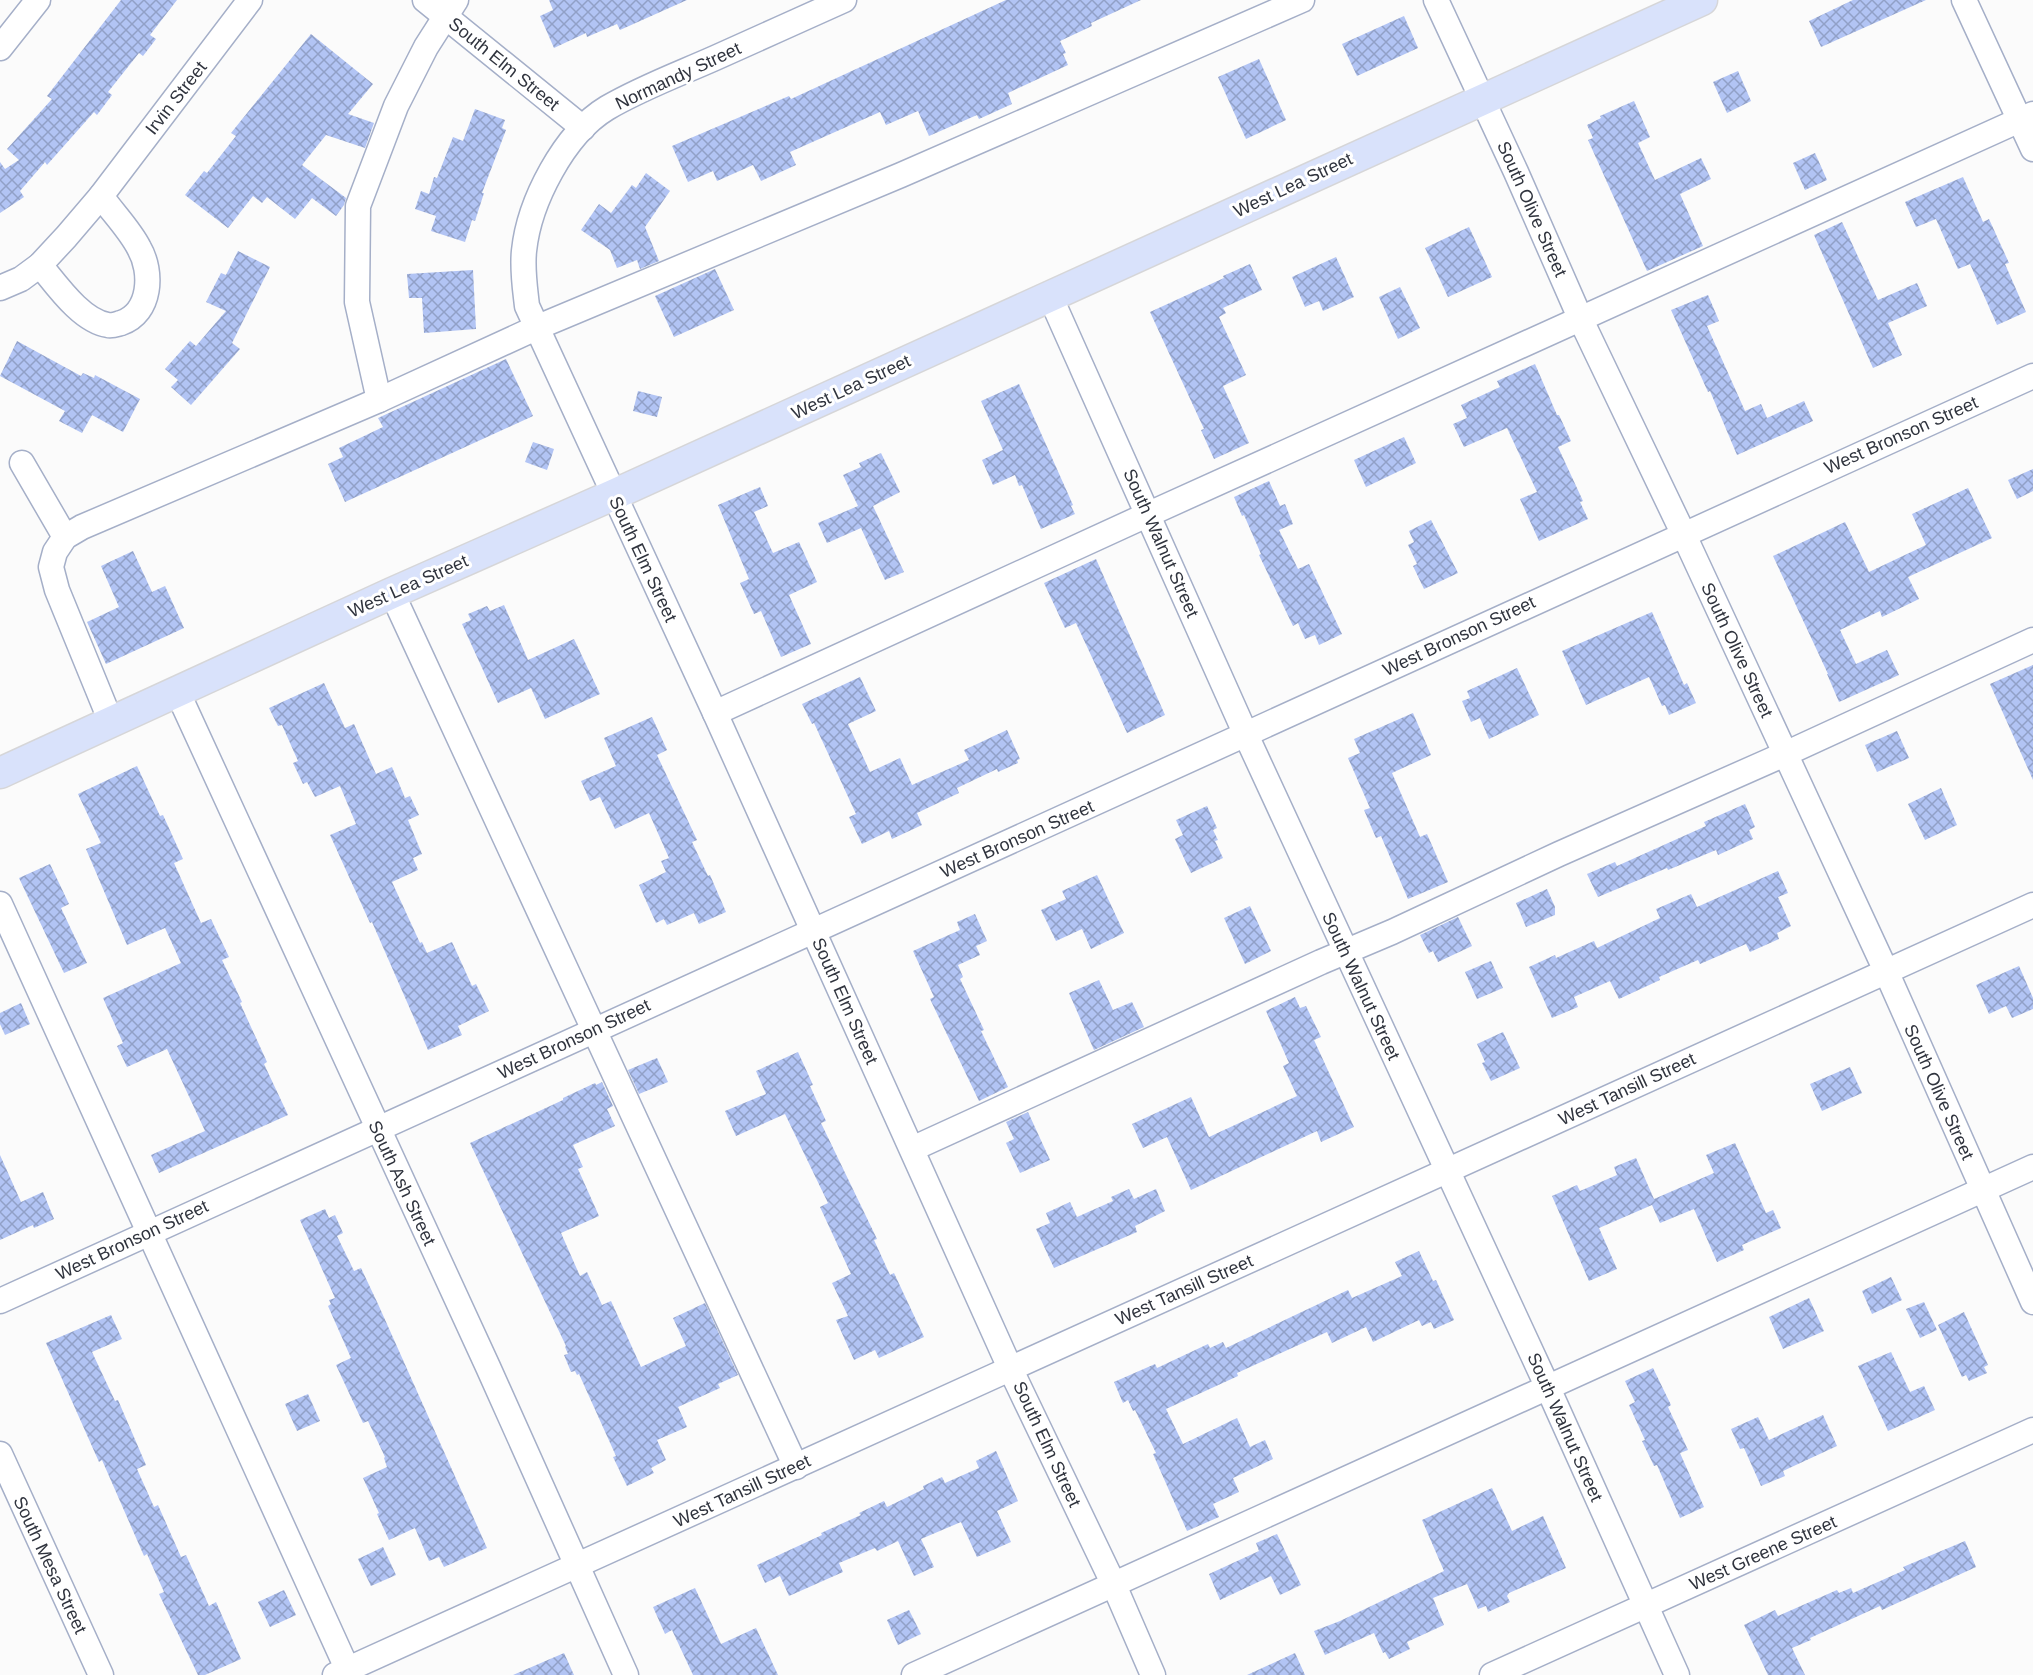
<svg xmlns="http://www.w3.org/2000/svg" width="2033" height="1675" font-family="Arial,sans-serif">
<style>
.building{fill:url(#building-cross-hatch)}
.lines{fill:none;stroke-linecap:round;stroke-linejoin:round}
.minor-casing{stroke:#a5afc8;stroke-width:27}
.major-casing{stroke:#d6d6d8;stroke-width:33}
.minor{stroke:#fff;stroke-width:24}
.major{stroke:#d9e2fb;stroke-width:30}
.labels{text-anchor:middle;stroke-width:6;stroke-linejoin:round;paint-order:stroke}
.street-label{font-size:18px;fill:#30343e;stroke:#fff}
</style>
<defs>
<pattern id="building-cross-hatch" width="8" height="8" patternUnits="userSpaceOnUse" patternTransform="scale(1.5)"><rect width="8" height="8" fill="#b2c4f4"/><path d="M0 0l8 8M0 8l8-8" fill="none" stroke="#91a0c7"/></pattern>
</defs>
<rect width="100%" height="100%" fill="#fbfbfb"/>
<g class="building">
<polygon points="121,0 177,0 150,35 156,39 143,56 139,53 108,92 112,95 97,115 94,112 47,165 45,162 20,191 24,197 0,213 0,162 5,169 19,160 7,149 52,99 47,96"/>
<polygon points="549,0 687,0 620,30 617,24 587,37 586,33 554,48 540,16 553,10"/>
<polygon points="1006,0 1141,0 1091,23 1092,26 1060,41 1066,53 1063,54 1068,65 1008,93 1012,104 979,119 977,115 929,136 918,111 886,125 880,112 790,152 796,165 761,181 753,165 717,181 713,171 688,182 672,146 789,96 791,99"/>
<polygon points="1853,0 1926,0 1821,47 1809,21"/>
<polygon points="1404,16 1418,48 1357,76 1342,44"/>
<polygon points="311,34 373,84 348,114 374,123 365,148 326,135 302,165 346,198 344,205 336,216 312,198 295,219 267,197 262,203 253,196 228,228 185,195 204,171 207,173 236,136 231,133"/>
<polygon points="1259,59 1286,120 1246,139 1218,77"/>
<polygon points="1738,71 1751,101 1727,113 1713,82"/>
<polygon points="1634,101 1650,137 1638,143 1655,180 1701,158 1711,179 1680,194 1703,246 1647,271 1588,140 1593,138 1587,125 1601,118 1600,116"/>
<polygon points="475,109 505,120 502,128 506,130 482,193 484,193 475,221 472,220 465,242 431,231 436,216 415,209 421,191 429,194 434,177 437,178 453,137 463,141"/>
<polygon points="1815,153 1827,180 1805,190 1793,163"/>
<polygon points="646,173 670,191 645,227 659,261 640,269 637,260 617,268 610,250 581,230 599,204 611,213 632,185 636,188"/>
<polygon points="1963,177 1983,222 1989,219 2009,263 2005,264 2026,312 1997,325 1970,264 1958,269 1936,219 1916,227 1905,202"/>
<polygon points="1842,222 1878,300 1917,283 1927,306 1888,323 1902,355 1873,368 1814,235"/>
<polygon points="1469,227 1492,277 1448,297 1425,248"/>
<polygon points="238,251 270,267 232,343 240,349 191,405 171,387 178,380 165,369 190,341 196,346 226,311 206,302 221,273 226,275"/>
<polygon points="1336,257 1354,297 1323,311 1319,301 1305,307 1292,277"/>
<polygon points="1250,264 1262,290 1223,308 1226,313 1219,317 1246,375 1223,386 1249,443 1214,459 1201,430 1204,429 1150,312 1224,278 1223,276"/>
<polygon points="715,269 734,310 674,337 655,296"/>
<polygon points="473,270 476,329 424,333 422,298 409,298 407,274"/>
<polygon points="1400,287 1420,328 1398,339 1379,297"/>
<polygon points="1708,295 1719,321 1707,326 1745,411 1761,404 1767,418 1804,401 1813,421 1737,455 1710,391 1708,392 1671,310"/>
<polygon points="17,341 81,376 83,373 94,378 95,375 140,399 123,432 92,415 82,433 59,421 65,411 0,376"/>
<polygon points="506,359 533,416 345,502 328,464 343,457 339,448 383,427 378,418"/>
<polygon points="1535,364 1557,415 1559,415 1571,441 1558,447 1583,501 1580,502 1588,519 1539,541 1520,499 1537,492 1507,428 1464,447 1453,424 1467,418 1461,405 1500,387 1497,381"/>
<polygon points="1019,384 1073,505 1071,506 1075,514 1041,529 1022,485 1019,486 1015,475 993,485 982,460 1003,450 981,401"/>
<polygon points="638,391 662,397 657,417 633,411"/>
<polygon points="1404,437 1416,463 1366,487 1354,460"/>
<polygon points="533,442 554,449 547,470 525,462"/>
<polygon points="881,453 900,492 873,506 904,572 885,580 861,528 827,543 818,523 858,506 843,475 861,467 859,463"/>
<polygon points="2033,469 2033,491 2017,499 2008,480"/>
<polygon points="1269,481 1280,506 1285,504 1293,524 1279,530 1298,569 1309,564 1342,634 1319,645 1315,635 1305,639 1298,623 1293,626 1259,555 1261,554 1244,515 1242,516 1234,497"/>
<polygon points="760,487 768,506 754,512 773,553 799,542 817,582 789,595 811,644 781,657 761,611 754,614 740,583 749,579 718,505"/>
<polygon points="1968,488 1992,538 1908,577 1919,599 1882,617 1880,611 1840,630 1856,664 1887,650 1899,675 1839,702 1827,674 1828,674 1773,556 1845,522 1869,572 1926,545 1912,514"/>
<polygon points="1431,520 1458,573 1424,589 1413,566 1417,564 1408,545 1414,542 1409,531"/>
<polygon points="133,551 152,592 165,586 184,628 106,664 87,622 119,607 101,566"/>
<polygon points="1096,559 1165,715 1127,733 1076,623 1065,628 1044,583"/>
<polygon points="504,605 528,660 574,639 600,694 545,719 531,688 498,703 462,624 471,620 468,614 487,606 490,611"/>
<polygon points="1652,612 1684,685 1687,683 1696,703 1669,715 1665,705 1662,706 1649,677 1586,705 1562,651"/>
<polygon points="2033,665 2033,780 1990,684"/>
<polygon points="1517,668 1539,715 1489,739 1480,718 1471,722 1462,701 1470,698 1467,691"/>
<polygon points="860,677 876,711 848,724 870,772 900,758 912,785 969,760 964,750 1007,730 1020,759 1017,760 1018,763 998,772 997,769 957,788 959,793 917,813 922,825 892,839 889,831 862,844 849,817 856,814 814,723 812,724 802,704"/>
<polygon points="324,683 345,728 354,724 376,774 392,767 405,798 410,796 419,815 408,820 422,854 413,858 418,870 392,882 420,943 422,942 427,953 452,942 472,986 476,984 489,1011 458,1026 462,1035 428,1050 372,922 370,923 330,835 356,824 340,786 315,797 307,782 303,784 293,763 298,761 282,725 278,726 269,708"/>
<polygon points="1413,713 1431,755 1392,773 1420,837 1427,834 1448,882 1408,899 1381,836 1376,838 1364,810 1370,808 1348,758 1360,753 1354,739"/>
<polygon points="652,717 667,750 657,755 697,840 692,842 708,876 710,875 726,912 699,924 694,913 667,925 664,919 656,923 639,885 666,872 661,861 669,858 649,813 615,829 600,797 590,801 581,781 616,766 604,738"/>
<polygon points="1897,731 1909,758 1877,772 1865,745"/>
<polygon points="137,766 160,816 163,815 183,859 174,863 201,923 211,919 229,957 222,960 242,1002 240,1003 267,1062 264,1064 288,1115 159,1173 151,1155 205,1131 167,1049 127,1067 117,1046 123,1043 103,998 181,963 165,928 127,945 86,849 101,843 78,794"/>
<polygon points="1941,788 1957,825 1925,840 1908,804"/>
<polygon points="1745,804 1755,827 1749,830 1753,839 1718,855 1716,850 1668,870 1667,868 1598,897 1587,874 1615,862 1617,866 1706,826 1704,822"/>
<polygon points="1207,806 1217,828 1213,830 1218,840 1215,841 1223,858 1191,873 1175,839 1183,835 1176,820"/>
<polygon points="50,864 69,904 61,908 87,963 64,973 19,878"/>
<polygon points="1778,871 1788,893 1778,897 1791,926 1777,933 1779,939 1750,952 1746,944 1700,964 1698,960 1659,977 1660,980 1619,999 1610,981 1574,997 1578,1007 1552,1018 1529,967 1555,955 1556,958 1594,941 1597,948 1660,918 1656,909 1691,894 1697,907"/>
<polygon points="1097,875 1124,933 1091,949 1082,929 1056,941 1041,910 1066,899 1062,891"/>
<polygon points="1547,889 1555,907 1555,915 1526,927 1516,903"/>
<polygon points="1250,906 1271,951 1245,964 1224,918"/>
<polygon points="975,914 987,941 976,946 980,955 958,965 963,977 960,979 984,1030 981,1031 1008,1087 979,1101 930,999 934,997 913,951 960,930 957,922"/>
<polygon points="1458,917 1472,946 1438,962 1433,951 1429,953 1420,935"/>
<polygon points="1491,961 1503,988 1477,999 1465,972"/>
<polygon points="2019,966 2033,998 2033,1009 2012,1018 2006,1006 1989,1014 1976,985"/>
<polygon points="1099,980 1113,1010 1132,1002 1144,1027 1094,1050 1069,993"/>
<polygon points="1295,997 1300,1008 1306,1006 1321,1037 1314,1040 1354,1127 1321,1142 1317,1131 1191,1190 1167,1137 1143,1148 1132,1124 1191,1097 1209,1137 1297,1096 1283,1066 1289,1063 1266,1011"/>
<polygon points="21,1003 30,1024 5,1035 0,1024 0,1013"/>
<polygon points="1503,1032 1520,1068 1491,1081 1482,1063 1485,1062 1477,1044"/>
<polygon points="798,1052 813,1085 810,1086 826,1121 821,1123 877,1239 874,1240 890,1275 894,1273 924,1337 879,1358 875,1350 854,1360 836,1320 848,1316 832,1283 851,1274 820,1207 828,1203 785,1114 736,1136 725,1111 766,1094 756,1071"/>
<polygon points="657,1058 668,1082 639,1094 628,1070"/>
<polygon points="1850,1067 1862,1093 1822,1111 1810,1084"/>
<polygon points="602,1082 613,1106 607,1109 615,1126 573,1145 583,1167 578,1169 599,1216 561,1233 580,1276 587,1272 602,1305 611,1301 641,1367 686,1346 673,1318 705,1303 738,1375 718,1384 720,1388 678,1407 687,1427 657,1440 666,1460 651,1468 654,1473 627,1486 613,1457 616,1456 579,1374 577,1375 575,1371 571,1372 564,1355 568,1354 565,1347 566,1346 470,1143 563,1100 563,1098 595,1083 596,1085"/>
<polygon points="1028,1112 1050,1160 1020,1173 1006,1143 1014,1139 1006,1122"/>
<polygon points="1735,1143 1766,1213 1773,1210 1781,1228 1742,1245 1744,1250 1717,1262 1694,1209 1660,1223 1652,1205 1599,1228 1617,1269 1589,1281 1552,1196 1577,1185 1580,1191 1617,1175 1614,1167 1636,1158 1654,1199 1714,1173 1706,1155"/>
<polygon points="0,1155 21,1202 43,1192 54,1219 34,1228 33,1225 0,1240"/>
<polygon points="1129,1189 1134,1199 1156,1189 1165,1211 1135,1226 1137,1232 1054,1268 1036,1229 1050,1223 1046,1213 1070,1202 1077,1217 1113,1201 1111,1197"/>
<polygon points="325,1209 329,1218 335,1215 343,1233 337,1236 354,1271 361,1268 378,1304 487,1548 444,1567 439,1557 429,1561 415,1528 389,1540 377,1514 379,1513 363,1478 387,1467 384,1458 385,1457 368,1421 363,1423 336,1365 351,1358 328,1306 331,1304 329,1300 335,1298 300,1220"/>
<polygon points="1419,1251 1433,1281 1436,1280 1454,1320 1434,1329 1431,1322 1422,1326 1419,1320 1373,1342 1366,1327 1332,1343 1327,1332 1237,1373 1238,1376 1166,1409 1183,1444 1237,1418 1250,1447 1265,1440 1273,1459 1233,1478 1239,1492 1213,1504 1219,1517 1187,1531 1153,1454 1156,1453 1135,1410 1133,1411 1128,1400 1123,1403 1114,1382 1155,1364 1157,1368 1208,1344 1210,1348 1223,1342 1226,1348 1348,1290 1352,1298 1402,1276 1395,1262"/>
<polygon points="1891,1277 1902,1300 1872,1314 1862,1291"/>
<polygon points="1809,1298 1824,1331 1783,1349 1769,1317"/>
<polygon points="1924,1302 1937,1330 1920,1338 1906,1309"/>
<polygon points="1964,1312 1988,1365 1984,1367 1987,1373 1969,1381 1966,1375 1962,1377 1938,1325"/>
<polygon points="111,1315 122,1339 92,1352 115,1401 118,1400 146,1465 137,1469 154,1507 158,1505 181,1557 186,1555 209,1606 216,1602 241,1659 205,1675 198,1675 169,1615 159,1594 164,1592 147,1554 144,1556 102,1460 99,1462 46,1343"/>
<polygon points="1891,1352 1910,1392 1924,1386 1935,1410 1888,1431 1858,1366"/>
<polygon points="1653,1368 1671,1405 1668,1407 1688,1450 1680,1453 1704,1507 1680,1518 1657,1465 1654,1466 1642,1441 1645,1440 1629,1405 1635,1402 1625,1381"/>
<polygon points="308,1394 320,1421 297,1431 285,1404"/>
<polygon points="1823,1415 1837,1446 1783,1471 1785,1476 1761,1486 1744,1448 1740,1449 1731,1429 1758,1417 1769,1440"/>
<polygon points="996,1451 1018,1501 997,1511 1011,1542 977,1557 961,1522 921,1539 934,1567 914,1576 898,1541 877,1551 875,1548 839,1563 843,1572 789,1596 780,1576 765,1583 757,1565 822,1535 821,1533 861,1515 859,1513 884,1501 887,1507 924,1489 923,1486 942,1477 945,1483 979,1468 976,1461"/>
<polygon points="1492,1488 1512,1531 1543,1516 1566,1568 1509,1593 1507,1596 1510,1602 1488,1612 1486,1606 1478,1609 1467,1584 1433,1598 1444,1625 1407,1642 1410,1649 1389,1659 1385,1652 1383,1653 1374,1633 1325,1655 1314,1631 1340,1621 1444,1571 1422,1520"/>
<polygon points="1277,1534 1301,1585 1280,1595 1271,1576 1220,1600 1209,1574 1259,1551 1256,1543"/>
<polygon points="1965,1541 1976,1567 1882,1610 1880,1606 1810,1638 1811,1640 1792,1648 1805,1675 1768,1675 1744,1625 1775,1610 1778,1616 1837,1590 1839,1593 1851,1588 1853,1593 1905,1570 1903,1567"/>
<polygon points="383,1547 396,1575 371,1586 358,1559"/>
<polygon points="695,1588 721,1644 756,1628 778,1675 693,1675 672,1630 665,1634 653,1607"/>
<polygon points="284,1590 296,1615 270,1627 258,1602"/>
<polygon points="909,1610 921,1634 898,1645 887,1620"/>
<polygon points="564,1653 574,1675 513,1675"/>
<polygon points="1295,1653 1305,1675 1247,1675"/>
</g>
<g class="lines">
<defs>
<g id="minor">
<polyline points="425,0 583,128"/>
<path d="M844 0C801 19 758 39 715 58 679 74 641 88 607 108 564 134 529 202 524 251 522 270 525 288 527 306L715 713 1010 1368 1114 1585 1153 1675"/>
<polyline points="1436,0 1516,172 1581,320 1683,533 1886,971 2033,1302"/>
<polyline points="1964,0 2033,149"/>
<polyline points="0,48 38,0"/>
<path d="M40 265C56 284 81 321 108 325 112 326 117 324 121 323 151 313 153 272 139 248 130 230 113 213 101 196"/>
<polyline points="0,288 21,279 40,265 66,237 101,196 250,0"/>
<polyline points="1050,296 1246,735 1548,1388 1677,1675"/>
<polyline points="379,400 357,302 358,206 396,106 426,47 456,0"/>
<polyline points="22,463 65,537"/>
<polyline points="392,593 796,1467"/>
<polyline points="177,691 488,1367 626,1675"/>
<polyline points="715,713 1149,514 2033,114"/>
<polyline points="111,722 57,590 51,567 55,552 65,537 82,527 379,400 538,327 901,175 1302,0"/>
<polyline points="0,904 350,1675"/>
<polyline points="912,1149 1321,962 1392,932 1559,854 1785,754 2033,640"/>
<polyline points="0,1301 2033,376"/>
<polyline points="0,1454 101,1675"/>
<polyline points="335,1675 2033,905"/>
<polyline points="914,1675 2033,1167"/>
<polyline points="1492,1675 2033,1430"/>
</g>
<polyline id="major" points="0,773 392,593 613,495 1702,0"/>
</defs>
<use href="#minor" class="minor-casing"/>
<use href="#major" class="major-casing"/>
<use href="#minor" class="minor"/>
<use href="#major" class="major"/>
</g>
<g class="labels">
<g class="street-label">
<text transform="translate(504 64) rotate(39)" y="6">South Elm Street</text>
<text transform="translate(678 76) rotate(-25)" y="6">Normandy Street</text>
<text transform="translate(176 98) rotate(-52)" y="6">Irvin Street</text>
<text transform="translate(1293 185) rotate(-25)" y="6">West Lea Street</text>
<text transform="translate(1532 209) rotate(66)" y="6">South Olive Street</text>
<text transform="translate(851 387) rotate(-25)" y="6">West Lea Street</text>
<text transform="translate(1901 435) rotate(-24)" y="6">West Bronson Street</text>
<text transform="translate(1161 543) rotate(66)" y="6">South Walnut Street</text>
<text transform="translate(643 559) rotate(65)" y="6">South Elm Street</text>
<text transform="translate(408 586) rotate(-24)" y="6">West Lea Street</text>
<text transform="translate(1459 636) rotate(-25)" y="6">West Bronson Street</text>
<text transform="translate(1737 650) rotate(65)" y="6">South Olive Street</text>
<text transform="translate(1017 839) rotate(-24)" y="6">West Bronson Street</text>
<text transform="translate(1361 986) rotate(65)" y="6">South Walnut Street</text>
<text transform="translate(845 1001) rotate(66)" y="6">South Elm Street</text>
<text transform="translate(574 1039) rotate(-25)" y="6">West Bronson Street</text>
<text transform="translate(1627 1089) rotate(-25)" y="6">West Tansill Street</text>
<text transform="translate(1939 1092) rotate(66)" y="6">South Olive Street</text>
<text transform="translate(402 1183) rotate(65)" y="6">South Ash Street</text>
<text transform="translate(132 1240) rotate(-25)" y="6">West Bronson Street</text>
<text transform="translate(1184 1290) rotate(-24)" y="6">West Tansill Street</text>
<text transform="translate(1565 1427) rotate(66)" y="6">South Walnut Street</text>
<text transform="translate(1047 1444) rotate(65)" y="6">South Elm Street</text>
<text transform="translate(742 1491) rotate(-25)" y="6">West Tansill Street</text>
<text transform="translate(1763 1553) rotate(-24)" y="6">West Greene Street</text>
<text transform="translate(50 1565) rotate(65)" y="6">South Mesa Street</text>
</g>
</g>
</svg>
